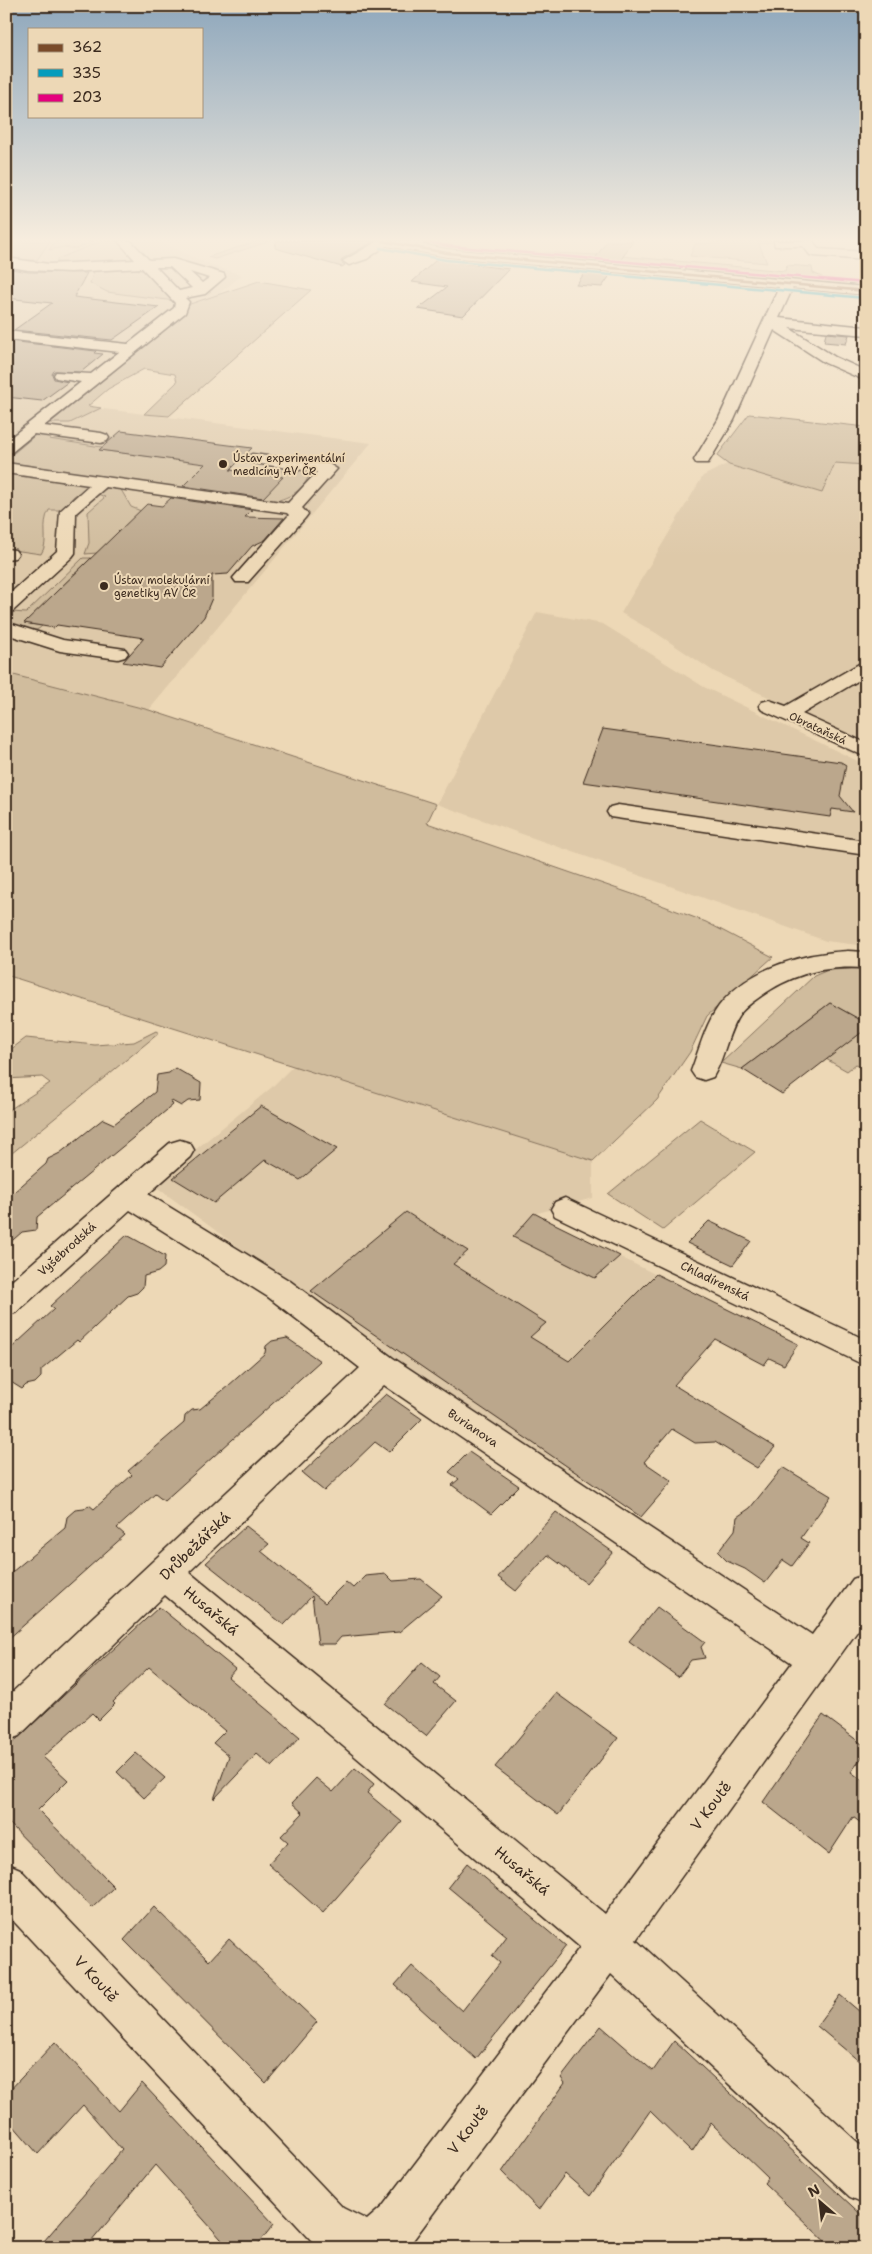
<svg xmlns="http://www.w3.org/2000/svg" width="872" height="2254" font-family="'Shantell Sans',sans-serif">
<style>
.built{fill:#dec9a9}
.green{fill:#d0bc9d;stroke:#86735e}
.building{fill:#bba78c;stroke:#3b2a1e}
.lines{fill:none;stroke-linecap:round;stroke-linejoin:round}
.minor-casing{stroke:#3b2a1e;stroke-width:3}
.major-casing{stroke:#3b2a1e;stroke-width:3}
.minor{fill:#edd8b6;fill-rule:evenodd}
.major{fill:#edd8b6;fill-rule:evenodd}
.bus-1-casing{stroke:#edd8b6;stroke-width:4.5}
.bus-2-casing{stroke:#edd8b6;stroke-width:4.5}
.bus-3-casing{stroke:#edd8b6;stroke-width:4.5}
.bus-1{stroke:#7a4b2a;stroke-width:2.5}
.bus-2{stroke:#069cbc;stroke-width:2.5}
.bus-3{stroke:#e5007d;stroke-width:2.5}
.poi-dot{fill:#3b2a1e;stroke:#edd8b6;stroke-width:2}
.labels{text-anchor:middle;stroke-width:4;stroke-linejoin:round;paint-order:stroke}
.far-poi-label{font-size:11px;fill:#3b2a1e;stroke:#edd8b6;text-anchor:start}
.far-street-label{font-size:11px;fill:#3b2a1e;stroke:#edd8b6}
.street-label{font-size:12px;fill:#3b2a1e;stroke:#edd8b6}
.near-street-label{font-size:15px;fill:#3b2a1e;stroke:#edd8b6}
</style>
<rect width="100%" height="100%" fill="#edd8b6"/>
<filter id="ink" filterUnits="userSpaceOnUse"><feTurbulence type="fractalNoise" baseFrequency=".02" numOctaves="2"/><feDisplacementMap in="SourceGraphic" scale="10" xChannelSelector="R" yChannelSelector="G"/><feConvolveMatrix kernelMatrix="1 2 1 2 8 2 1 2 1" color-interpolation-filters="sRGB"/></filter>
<g filter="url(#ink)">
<g class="built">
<polygon points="6,241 159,241 204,262 242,275 81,406 371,443 149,710 6,673"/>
<polygon points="836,461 866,463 866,760 846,751 859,740 713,671 656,633 621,613 703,476 729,463"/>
<polygon points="537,612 603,624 704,687 866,765 866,946 826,941 437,804"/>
<polygon points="294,1065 593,1161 593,1198 534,1214 737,1315 580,1484 377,1349 155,1186 195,1150 271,1088"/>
</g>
<g class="green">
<polygon points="6,241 50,241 37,260 6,260"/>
<polygon points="55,241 95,241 75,249 64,247 49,250"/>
<polygon points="102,241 119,242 136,259 127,265 57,262 57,259"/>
<polygon points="258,241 271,241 215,259 208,257"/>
<polygon points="751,241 777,241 759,244 767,263 690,256 695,244"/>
<polygon points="530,252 621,256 785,271 787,265 812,267 813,273 824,278 819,281 807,282 523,255"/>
<polygon points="125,267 145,271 175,301 107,292 90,283 94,271"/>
<polygon points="259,281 311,290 169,416 144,414 177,382 175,374 144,369 108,389 88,406 101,408 70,423 50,423 183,315 190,304"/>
<polygon points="749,414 866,427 866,465 835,463 822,493 729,465 717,456"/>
<path d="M39 432 55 435 49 439 102 447 100 450 193 462 200 456 215 458 185 484 282 477 268 475 272 470 298 473 302 469 309 475C303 492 286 499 271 502L12 463 8 458Z"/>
<path d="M6 472 84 482 89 487 74 496 61 510H49C40 526 50 541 41 554L6 549Z"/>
<polygon points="108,488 120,488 131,507 141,511 97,553 85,554 89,543 88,512 105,497 98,494 98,492"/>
<path d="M83 558H91L35 613 30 624 42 626C33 636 18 627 6 624V615L12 612 26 613Z"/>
<polygon points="6,673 149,710 436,804 427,823 635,895 706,922 773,957 707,1016 690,1052 657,1100 593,1161 6,975"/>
<polygon points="855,969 866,970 866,1014 859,1019 830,1003 742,1069 721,1063 814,976 828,970"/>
<polygon points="866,1029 866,1069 856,1064 847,1071 826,1059"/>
<polygon points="156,1031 159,1033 6,1158 6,1112 50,1083 42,1077 6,1079 6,1053 26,1038 95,1045 134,1042"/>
<polygon points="700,1119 755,1152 663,1230 608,1194"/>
</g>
<g class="building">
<polygon points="276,241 373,241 373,242 342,259 341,262 345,265 342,267 275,248"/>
<polygon points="607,241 633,241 619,263 594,260"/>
<polygon points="436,260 509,269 463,316 418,309 447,287 412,282"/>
<polygon points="6,268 28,272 87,273 74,297 159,307 112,340 14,330 52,303 6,298"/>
<polygon points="586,271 611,274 602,287 576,285"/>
<polygon points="826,333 849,335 846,344 824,342"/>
<polygon points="9,341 96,351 94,353 103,354 81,372 54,371 52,374 54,379 68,382 42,401 6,397 6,343"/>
<polygon points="121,431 252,448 230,470 283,477 263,498 183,486 205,464 99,450"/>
<polygon points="171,498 252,510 245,517 284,518 265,540 252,546 228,574 212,575 212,598 204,617 160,668 123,662 144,638 57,625 54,628 24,623 147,504 162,506"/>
<polygon points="603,729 841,762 846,765 840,796 853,812 832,809 830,817 583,782"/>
<polygon points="830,1003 866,1023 866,1029 782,1094 742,1069"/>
<polygon points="175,1068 201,1083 200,1100 188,1101 181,1106 170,1100 173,1105 37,1217 36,1230 22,1232 6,1246 6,1199 46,1164 48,1159 60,1153 103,1119 114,1124 155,1092 157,1075 169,1073"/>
<polygon points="261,1106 337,1149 300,1180 265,1160 214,1203 173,1178"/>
<polygon points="406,1212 468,1251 453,1264 546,1323 530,1337 569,1361 656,1274 798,1344 784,1365 769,1358 764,1365 715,1339 674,1385 775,1447 757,1468 715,1442 695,1443 672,1429 644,1462 672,1481 641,1517 311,1291"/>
<polygon points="534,1213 551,1222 620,1256 595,1278 513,1237"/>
<polygon points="709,1221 751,1241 733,1265 687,1243"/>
<polygon points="127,1235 165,1256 164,1267 158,1272 144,1276 143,1287 137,1293 128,1296 79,1342 77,1340 41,1370 41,1377 35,1383 26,1385 22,1389 6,1379 6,1353 54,1309 50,1306"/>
<polygon points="287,1338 320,1361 164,1501 155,1494 117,1528 125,1535 6,1641 6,1577 65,1528 67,1517 75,1510 84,1509 89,1505 94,1509 132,1475 128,1471 184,1423 185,1416 192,1410 200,1409 228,1386 265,1353 266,1346 272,1341"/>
<polygon points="386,1394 422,1419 389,1452 375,1442 324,1491 302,1473"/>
<polygon points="469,1452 519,1486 491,1514 452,1485 459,1479 449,1472"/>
<polygon points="783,1467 831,1496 801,1538 809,1543 792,1566 783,1560 765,1583 745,1569 727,1561 718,1552 735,1530 737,1517 750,1508"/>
<polygon points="556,1512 613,1552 586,1583 548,1555 516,1591 498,1577"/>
<polygon points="246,1526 269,1544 261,1551 325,1603 346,1582 353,1588 365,1576 386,1574 393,1581 421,1579 442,1596 399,1632 341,1637 335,1644 318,1644 312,1596 284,1625 206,1563"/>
<polygon points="159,1607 235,1669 228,1677 300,1737 272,1767 257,1754 214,1799 229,1756 213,1743 225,1731 149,1667 113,1702 115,1704 99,1720 92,1713 43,1757 68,1780 38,1810 114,1887 92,1908 6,1820 6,1749"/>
<polygon points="657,1607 705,1642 701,1647 705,1658 691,1660 678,1677 629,1641"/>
<polygon points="422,1662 440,1677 434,1684 456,1701 426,1736 385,1704"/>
<polygon points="556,1693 618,1738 558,1815 495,1767"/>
<polygon points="823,1715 866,1747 866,1752 851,1772 866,1783 866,1827 853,1817 829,1854 763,1802"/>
<polygon points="136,1753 165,1778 144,1798 117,1772"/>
<polygon points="355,1768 374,1784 367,1793 402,1822 323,1913 268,1864 288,1842 281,1836 303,1813 292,1803 316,1778 333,1792"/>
<polygon points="467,1863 566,1946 476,2059 395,1985 412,1966 462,2011 500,1963 492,1956 507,1936 448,1887"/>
<polygon points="154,1907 209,1961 229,1939 317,2022 266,2083 124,1940"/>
<polygon points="840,1995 866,2017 866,2067 817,2026"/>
<polygon points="601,2026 653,2071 674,2041 866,2219 866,2248 832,2248 764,2183 768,2178 711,2123 692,2152 650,2111 590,2196 565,2174 539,2210 502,2172 565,2083 561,2078"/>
<polygon points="55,2042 119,2111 142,2083 274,2224 255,2248 229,2248 155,2165 86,2248 38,2248 122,2150 83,2105 38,2154 6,2117 6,2094"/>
</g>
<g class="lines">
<defs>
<g id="minor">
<path d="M118 241H131L149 260 173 259 224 274 225 277 205 294 185 298 189 302 185 313 44 426 101 433 107 435 109 438 107 441 101 443 34 434 12 452 6 454V441L81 382 56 378 54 375 56 372 91 374 119 352 6 339V331L128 344 174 308 175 303 142 268 70 272 28 270 6 266V258L49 264 135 260ZM156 267H170L192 288 179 291ZM190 272 209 278 202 283Z"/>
<polygon points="378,241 391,242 367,259 349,265 343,261"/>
<polygon points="411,241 428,241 411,250 403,250 401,247"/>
<polygon points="774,241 813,241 818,249 866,252 866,260 814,256 810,255 803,246 775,246"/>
<polygon points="787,281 794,285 779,318 866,327 866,335 789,328 835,357 866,371 866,381 825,363 774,330 734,420 708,463 696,463 694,460 718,420 780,285"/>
<polygon points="252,454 329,464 337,469 302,508 308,514 305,518 248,582 236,582 233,578 289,515 287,513 106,487 76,513 75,553 72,557 13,611 6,613 6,597 57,551 60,511 89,485 6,473 6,463 288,503 317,472 246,462 244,459"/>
<polygon points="6,549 15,550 18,554 15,558 6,559"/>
<polygon points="6,622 63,640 125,649 128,653 125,657 118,659 60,651 6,634"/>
<polygon points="866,662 866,676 802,714 866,743 866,757 762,710 759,706 762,702 769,700 786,706 859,664"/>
<polygon points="618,805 866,841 866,855 610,817 607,812 610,807"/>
<path d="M848 951 866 952V968C827 965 793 973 761 996 754 1001 745 1007 740 1014 727 1032 725 1058 713 1077L704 1080 695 1077 691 1071C700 1048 706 1020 723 1001 753 967 804 953 848 951Z"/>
<path d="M180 1140 190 1143 194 1150 190 1157 148 1194 290 1281 393 1358 812 1635 853 1579 866 1574V1619L636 1940 866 2150V2204L850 2197 611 1974 414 2239 406 2248H324L311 2240 6 1913V1863L20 1869 343 2208 367 2220 382 2207 580 1947 165 1595 19 1736 6 1741V1698L360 1368 268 1297 130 1210 17 1312 6 1316V1286L170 1143ZM384 1385 792 1663 605 1914 189 1572Z"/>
<polygon points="565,1198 866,1340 866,1366 555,1216 551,1209 555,1202"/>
</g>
<polygon id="major" points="375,241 403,241 447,249 866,287 866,295 447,257 381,245"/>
</defs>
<use href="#minor" class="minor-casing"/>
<use href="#major" class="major-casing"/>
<use href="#minor" class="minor"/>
<use href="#major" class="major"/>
<defs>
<polyline id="bus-1" points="382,241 447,253 866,291"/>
<polyline id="bus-2" points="380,248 446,260 865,298"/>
<polyline id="bus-3" points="424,241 448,246 866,283"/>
</defs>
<use href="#bus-1" class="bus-1-casing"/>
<use href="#bus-2" class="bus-2-casing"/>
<use href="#bus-3" class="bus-3-casing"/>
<use href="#bus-1" class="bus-1"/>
<use href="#bus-2" class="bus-2"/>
<use href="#bus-3" class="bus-3"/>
</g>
</g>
<linearGradient id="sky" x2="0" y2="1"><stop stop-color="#8ea7bc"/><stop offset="0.43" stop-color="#f7edde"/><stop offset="1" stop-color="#f7edde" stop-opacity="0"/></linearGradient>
<rect width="872" height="557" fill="url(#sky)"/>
<g class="poi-dot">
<circle cx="223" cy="464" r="5"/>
<circle cx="104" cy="586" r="5"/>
</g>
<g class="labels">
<g class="far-poi-label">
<text x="233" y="462">Ústav experimentální<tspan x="233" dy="13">medicíny AV ČR</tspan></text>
<text x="114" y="584">Ústav molekulární<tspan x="114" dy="13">genetiky AV ČR</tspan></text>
</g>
<g class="far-street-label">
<text transform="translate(818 728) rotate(25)" y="4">Obrataňská</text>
</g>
<g class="street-label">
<text transform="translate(67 1249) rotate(-42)" y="4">Vyšebrodská</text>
<text transform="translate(715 1281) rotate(26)" y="4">Chladírenská</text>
<text transform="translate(473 1428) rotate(34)" y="4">Burianova</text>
</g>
<g class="near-street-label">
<text transform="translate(195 1546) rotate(-44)" y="5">Drůbežářská</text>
<text transform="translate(211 1611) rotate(40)" y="5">Husařská</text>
<text transform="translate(711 1806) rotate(-53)" y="5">V Koutě</text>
<text transform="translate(522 1871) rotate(40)" y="5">Husařská</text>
<text transform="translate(96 1979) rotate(47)" y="5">V Koutě</text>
<text transform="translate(468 2130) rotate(-53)" y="5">V Koutě</text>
</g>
</g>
<rect width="872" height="2254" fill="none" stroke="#edd8b6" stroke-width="25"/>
<rect x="12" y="12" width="847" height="2229" fill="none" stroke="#3b2a1e" stroke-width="2" filter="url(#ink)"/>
<rect x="28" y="28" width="175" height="90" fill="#edd8b6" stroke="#a69279"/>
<rect x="38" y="44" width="25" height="8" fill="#7a4b2a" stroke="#a69279"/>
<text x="72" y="52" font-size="15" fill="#3b2a1e">362</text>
<rect x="38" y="69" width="25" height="8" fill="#069cbc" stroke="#a69279"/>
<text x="72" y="78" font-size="15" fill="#3b2a1e">335</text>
<rect x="38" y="94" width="25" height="8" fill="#e5007d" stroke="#a69279"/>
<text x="72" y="102" font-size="15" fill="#3b2a1e">203</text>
<g transform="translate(820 2202) rotate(332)" stroke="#edd8b6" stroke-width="4" paint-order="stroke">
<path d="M0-4L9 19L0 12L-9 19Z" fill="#3b2a1e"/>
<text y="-8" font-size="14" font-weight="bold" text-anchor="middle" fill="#3b2a1e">N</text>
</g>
</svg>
